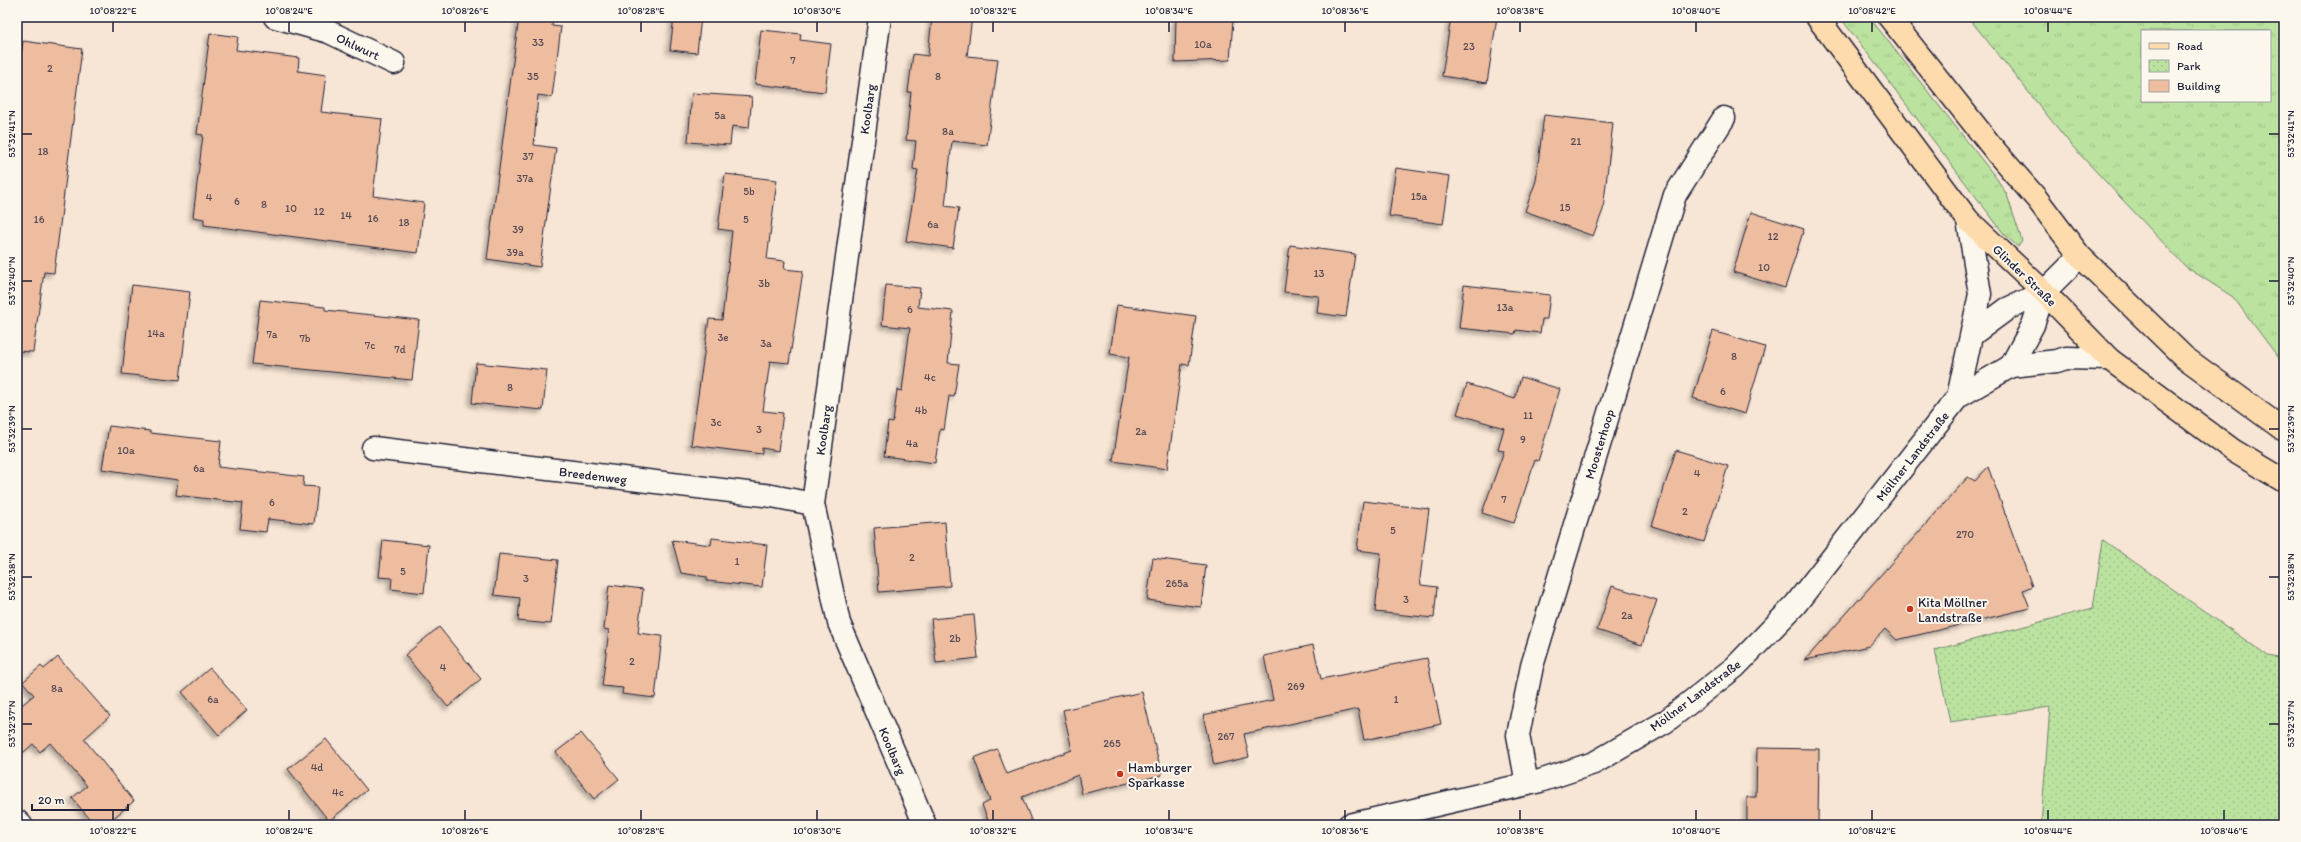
<svg xmlns="http://www.w3.org/2000/svg" width="2301" height="842" font-family="Itim,sans-serif">
<style>
.grass{fill:url(#grass-tufts);stroke:#6e826d;fill-rule:evenodd}
.park{fill:url(#park-dots);stroke:#6e826d}
.building{fill:#eebd9f;stroke:#22223b;filter:url(#shadow)}
.lines{fill:none;stroke-linecap:round;stroke-linejoin:round}
.minor-casing{stroke:#22223b;stroke-width:25}
.major-casing{stroke:#22223b;stroke-width:25}
.highway-casing{stroke:#22223b;stroke-width:25}
.minor{stroke:#fbf7ec;stroke-width:22}
.major{stroke:#fedbac;stroke-width:22}
.highway{stroke:#fedbac;stroke-width:22}
.ticks{fill:none;stroke:#22223b;stroke-width:1.5}
.poi-dot{fill:#c8321e;stroke:#fbf7ec;stroke-width:1.5}
.labels{text-anchor:middle;stroke-width:4;stroke-linejoin:round;paint-order:stroke}
.number-label{font-size:11px;fill:#554954}
.street-label{font-size:13px;fill:#22223b;stroke:#fbf7ec}
.poi-label{font-size:13px;fill:#22223b;stroke:#fbf7ec;text-anchor:start}
.neatline{fill:none;stroke:#22223b;stroke-width:1.5}
.ticks-label{font-size:10px;text-anchor:middle;fill:#22223b}
</style>
<defs>
<pattern id="grass-tufts" width="24" height="20" patternUnits="userSpaceOnUse"><rect width="24" height="20" fill="#bbe39f"/><path d="M3 7l-1-3M5 7V3M7 7l1-3M15 17l-1-3M17 17v-4M19 17l1-3" fill="none" stroke="#a0c28a"/></pattern>
<pattern id="park-dots" width="8" height="8" patternUnits="userSpaceOnUse"><rect width="8" height="8" fill="#bbe39f"/><path d="M2 2h.1M6 6h.1" fill="none" stroke="#a0c28a" stroke-width="1.8" stroke-linecap="round"/></pattern>
<filter id="shadow"><feDropShadow dx="-3.5" dy="3.5" stdDeviation="2" flood-color="#0004"/></filter>
</defs>
<rect width="100%" height="100%" fill="#f7e6d5"/>
<filter id="ink" filterUnits="userSpaceOnUse"><feTurbulence type="fractalNoise" baseFrequency=".025" numOctaves="2"/><feDisplacementMap in="SourceGraphic" scale="8" xChannelSelector="R" yChannelSelector="G"/><feConvolveMatrix kernelMatrix="1 2 1 2 8 2 1 2 1" color-interpolation-filters="sRGB"/></filter>
<g filter="url(#ink)">
<g class="grass">
<polygon points="1840,17 1869,17 1997,179 2007,195 2022,241 2018,247 2004,234"/>
<path d="M1968 17H2284V365L2233 297 2186 267 2072 146ZM2142 31H2270V101H2142Z"/>
</g>
<polygon class="park" points="2103,540 2268,656 2284,659 2284,825 2041,825 2050,707 1950,722 1935,650 2093,608"/>
<g class="building">
<polygon points="519,17 553,17 552,26 561,27 552,97 538,95 534,145 556,148 540,267 487,259"/>
<polygon points="674,17 701,17 697,53 670,50"/>
<polygon points="932,17 972,17 967,56 998,59 987,145 952,141 945,206 959,208 953,248 906,241 918,170 913,169 916,141 906,140 911,92 908,92 913,54 928,56"/>
<polygon points="1176,17 1210,17 1233,20 1230,60 1175,62"/>
<polygon points="1451,17 1497,17 1487,83 1442,76"/>
<polygon points="761,30 801,34 800,40 831,44 825,92 755,84"/>
<polygon points="210,33 238,37 236,50 299,58 298,71 326,75 321,112 382,119 373,196 424,203 418,253 204,225 204,219 193,217 203,135 197,134"/>
<polygon points="23,41 82,49 54,273 44,272 33,352 17,351 17,88"/>
<polygon points="692,93 752,97 749,128 732,126 730,145 688,142"/>
<polygon points="1544,115 1613,123 1603,210 1593,236 1525,211 1536,181"/>
<polygon points="1396,168 1450,176 1443,224 1389,216"/>
<polygon points="725,174 777,180 767,259 785,261 784,269 803,271 789,363 770,361 763,411 783,413 778,451 762,448 762,454 691,445 709,319 722,320 732,231 718,229"/>
<polygon points="1751,212 1804,229 1785,288 1733,272"/>
<polygon points="1290,245 1355,254 1346,317 1317,313 1319,296 1284,292"/>
<polygon points="132,285 190,292 180,380 122,374"/>
<polygon points="886,285 920,288 918,307 953,311 948,363 959,364 954,397 949,396 944,430 940,429 935,463 884,456 888,422 893,423 897,390 902,391 910,328 882,325"/>
<polygon points="1464,285 1550,295 1547,319 1542,319 1540,333 1516,330 1515,334 1459,328"/>
<polygon points="260,300 325,307 325,310 419,320 412,380 252,364"/>
<polygon points="1117,305 1196,316 1189,365 1182,364 1167,469 1113,461 1129,357 1110,354"/>
<polygon points="1713,331 1765,347 1745,414 1693,398"/>
<polygon points="476,363 547,370 543,410 472,403"/>
<polygon points="1521,377 1560,389 1538,461 1535,460 1514,523 1482,513 1504,451 1498,450 1504,428 1457,414 1467,384 1515,399"/>
<polygon points="109,426 150,431 150,433 221,441 218,467 304,477 303,486 318,487 314,524 268,519 266,532 240,529 243,503 176,495 178,480 102,469"/>
<polygon points="1676,450 1728,466 1704,542 1652,526"/>
<polygon points="1988,467 2032,586 2023,590 2030,608 1897,640 1885,629 1869,646 1805,660 1968,477 1975,481"/>
<polygon points="1363,501 1429,509 1420,578 1421,585 1437,587 1434,618 1375,612 1381,553 1357,550"/>
<polygon points="945,522 950,586 879,592 874,528"/>
<polygon points="712,538 767,545 762,587 707,581 707,577 681,573 672,540 711,545"/>
<polygon points="383,540 429,545 424,593 391,589 392,578 379,577"/>
<polygon points="499,554 558,560 551,624 518,621 520,598 494,595"/>
<polygon points="1153,558 1206,565 1201,607 1147,600"/>
<polygon points="609,585 643,589 638,633 662,636 655,698 622,694 623,688 602,686 609,630 604,629"/>
<polygon points="1612,586 1657,600 1642,645 1597,630"/>
<polygon points="974,615 978,658 936,663 931,619"/>
<polygon points="439,627 481,679 448,707 405,655"/>
<polygon points="1313,645 1321,679 1427,658 1441,724 1364,740 1358,709 1244,734 1249,757 1214,765 1203,715 1273,700 1264,656"/>
<polygon points="58,657 110,716 84,739 134,801 105,825 95,825 72,798 87,786 50,743 40,752 33,744 17,758 17,709 34,695 23,682 41,666 44,669"/>
<polygon points="210,668 247,710 219,735 182,692"/>
<polygon points="1142,692 1162,775 1082,794 1078,775 1022,797 1033,825 990,825 982,805 990,801 974,758 997,749 1007,774 1072,750 1063,710"/>
<polygon points="581,733 619,779 594,799 556,752"/>
<polygon points="326,739 367,790 329,821 288,769"/>
<polygon points="1757,748 1819,749 1818,825 1747,825 1747,797 1756,797"/>
</g>
<g class="lines">
<defs>
<g id="minor">
<polyline points="275,17 329,32 394,63"/>
<polyline points="880,17 813,504 839,623 925,825"/>
<polyline points="1973,334 2007,309 2044,292 2080,256"/>
<polyline points="2011,366 2033,325 2044,292"/>
<polyline points="1958,397 1980,294 1968,220"/>
<polyline points="373,448 772,496 813,504"/>
<polyline points="1527,784 1518,735 1532,666 1675,195 1724,118"/>
<polyline points="17,821 21,825"/>
<polyline points="1349,825 1540,781 1594,763 1665,722 1735,667 1795,605 1958,397 2011,366 2057,361 2066,358 2109,359"/>
</g>
<g id="major">
<polyline points="1817,17 1968,220 2044,292 2109,359 2234,451 2284,481"/>
<polyline points="1889,17 1997,153 2037,199 2080,256 2184,357 2284,430"/>
</g>
<polyline id="highway" points="1892,17 1899,29"/>
</defs>
<use href="#minor" class="minor-casing"/>
<use href="#major" class="major-casing"/>
<use href="#highway" class="highway-casing"/>
<use href="#minor" class="minor"/>
<use href="#major" class="major"/>
<use href="#highway" class="highway"/>
</g>
</g>
<path class="ticks" d="M113 22V32M289 22V32M465 22V32M641 22V32M817 22V32M993 22V32M1169 22V32M1345 22V32M1520 22V32M1696 22V32M1872 22V32M2048 22V32M22 134H32M2269 134H2279M22 281H32M2269 281H2279M22 429H32M2269 429H2279M22 577H32M2269 577H2279M22 724H32M2269 724H2279M113 810V820M289 810V820M465 810V820M641 810V820M817 810V820M993 810V820M1169 810V820M1345 810V820M1520 810V820M1696 810V820M1872 810V820M2048 810V820M2224 810V820"/>
<g class="poi-dot">
<circle cx="1910" cy="609" r="4"/>
<circle cx="1120" cy="774" r="4"/>
</g>
<g class="labels">
<g class="number-label">
<text x="538" y="46">33</text>
<text x="1203" y="48">10a</text>
<text x="1469" y="50">23</text>
<text x="793" y="64">7</text>
<text x="50" y="72">2</text>
<text x="533" y="80">35</text>
<text x="938" y="80">8</text>
<text x="720" y="119">5a</text>
<text x="948" y="135">8a</text>
<text x="1576" y="145">21</text>
<text x="43" y="155">18</text>
<text x="528" y="160">37</text>
<text x="525" y="182">37a</text>
<text x="749" y="195">5b</text>
<text x="1419" y="200">15a</text>
<text x="209" y="201">4</text>
<text x="237" y="205">6</text>
<text x="264" y="208">8</text>
<text x="1565" y="211">15</text>
<text x="291" y="212">10</text>
<text x="319" y="215">12</text>
<text x="346" y="219">14</text>
<text x="373" y="222">16</text>
<text x="39" y="223">16</text>
<text x="746" y="223">5</text>
<text x="404" y="226">18</text>
<text x="933" y="228">6a</text>
<text x="518" y="233">39</text>
<text x="1773" y="240">12</text>
<text x="515" y="256">39a</text>
<text x="1764" y="271">10</text>
<text x="1319" y="277">13</text>
<text x="764" y="287">3b</text>
<text x="1505" y="311">13a</text>
<text x="910" y="313">6</text>
<text x="156" y="337">14a</text>
<text x="272" y="338">7a</text>
<text x="723" y="341">3e</text>
<text x="305" y="342">7b</text>
<text x="766" y="347">3a</text>
<text x="370" y="349">7c</text>
<text x="400" y="353">7d</text>
<text x="1734" y="360">8</text>
<text x="930" y="381">4c</text>
<text x="510" y="391">8</text>
<text x="1723" y="395">6</text>
<text x="921" y="414">4b</text>
<text x="1528" y="419">11</text>
<text x="716" y="426">3c</text>
<text x="759" y="433">3</text>
<text x="1141" y="435">2a</text>
<text x="1523" y="443">9</text>
<text x="912" y="447">4a</text>
<text x="126" y="454">10a</text>
<text x="199" y="472">6a</text>
<text x="1697" y="477">4</text>
<text x="1504" y="503">7</text>
<text x="272" y="506">6</text>
<text x="1685" y="515">2</text>
<text x="1393" y="534">5</text>
<text x="1965" y="538">270</text>
<text x="912" y="561">2</text>
<text x="737" y="565">1</text>
<text x="403" y="575">5</text>
<text x="526" y="582">3</text>
<text x="1177" y="587">265a</text>
<text x="1406" y="603">3</text>
<text x="1627" y="619">2a</text>
<text x="955" y="642">2b</text>
<text x="632" y="665">2</text>
<text x="443" y="671">4</text>
<text x="1296" y="690">269</text>
<text x="57" y="692">8a</text>
<text x="213" y="703">6a</text>
<text x="1396" y="703">1</text>
<text x="1226" y="740">267</text>
<text x="1112" y="747">265</text>
<text x="317" y="771">4d</text>
<text x="338" y="796">4c</text>
</g>
<g class="street-label">
<text transform="translate(358 46) rotate(25)" y="5">Ohlwurt</text>
<text transform="translate(867 109) rotate(-82)" y="5">Koolbarg</text>
<text transform="translate(2025 275) rotate(44)" y="5">Glinder Straße</text>
<text transform="translate(823 430) rotate(-82)" y="5">Koolbarg</text>
<text transform="translate(1599 444) rotate(-73)" y="5">Moosterhoop</text>
<text transform="translate(1912 456) rotate(-52)" y="5">Möllner Landstraße</text>
<text transform="translate(593 475) rotate(7)" y="5">Breedenweg</text>
<text transform="translate(1695 695) rotate(-37)" y="5">Möllner Landstraße</text>
<text transform="translate(893 751) rotate(67)" y="5">Koolbarg</text>
</g>
<g class="poi-label">
<text x="1918" y="607">Kita Möllner<tspan x="1918" dy="15">Landstraße</tspan></text>
<text x="1128" y="772">Hamburger<tspan x="1128" dy="15">Sparkasse</tspan></text>
</g>
</g>
<rect width="2301" height="842" fill="none" stroke="#fbf7ec" stroke-width="44"/>
<rect x="2141" y="30" width="130" height="72" fill="#fbf7ec" stroke="#a4a2a5"/>
<rect x="2149" y="43" width="20" height="6" fill="#fedbac" stroke="#a4a2a5"/>
<text x="2177" y="50" font-size="12" fill="#22223b">Road</text>
<rect x="2149" y="60" width="20" height="12" fill="url(#park-dots)" stroke="#a4a2a5"/>
<text x="2177" y="70" font-size="12" fill="#22223b">Park</text>
<rect x="2149" y="80" width="20" height="12" fill="#eebd9f" stroke="#a4a2a5"/>
<text x="2177" y="90" font-size="12" fill="#22223b">Building</text>
<path d="M32 804v6h96v-6" fill="none" stroke="#22223b" stroke-width="2"/>
<text x="38" y="804" font-size="12" fill="#22223b" stroke="#fbf7ec" stroke-width="3" paint-order="stroke">20 m</text>
<rect x="22" y="22" width="2257" height="798" class="neatline"/>
<g class="ticks-label">
<text x="113" y="14">10°08'22"E</text>
<text x="289" y="14">10°08'24"E</text>
<text x="465" y="14">10°08'26"E</text>
<text x="641" y="14">10°08'28"E</text>
<text x="817" y="14">10°08'30"E</text>
<text x="993" y="14">10°08'32"E</text>
<text x="1169" y="14">10°08'34"E</text>
<text x="1345" y="14">10°08'36"E</text>
<text x="1520" y="14">10°08'38"E</text>
<text x="1696" y="14">10°08'40"E</text>
<text x="1872" y="14">10°08'42"E</text>
<text x="2048" y="14">10°08'44"E</text>
<text transform="translate(11 134) rotate(-90)" y="4">53°32'41"N</text>
<text transform="translate(2290 134) rotate(-90)" y="4">53°32'41"N</text>
<text transform="translate(11 281) rotate(-90)" y="4">53°32'40"N</text>
<text transform="translate(2290 281) rotate(-90)" y="4">53°32'40"N</text>
<text transform="translate(11 429) rotate(-90)" y="4">53°32'39"N</text>
<text transform="translate(2290 429) rotate(-90)" y="4">53°32'39"N</text>
<text transform="translate(11 577) rotate(-90)" y="4">53°32'38"N</text>
<text transform="translate(2290 577) rotate(-90)" y="4">53°32'38"N</text>
<text transform="translate(11 724) rotate(-90)" y="4">53°32'37"N</text>
<text transform="translate(2290 724) rotate(-90)" y="4">53°32'37"N</text>
<text x="113" y="834">10°08'22"E</text>
<text x="289" y="834">10°08'24"E</text>
<text x="465" y="834">10°08'26"E</text>
<text x="641" y="834">10°08'28"E</text>
<text x="817" y="834">10°08'30"E</text>
<text x="993" y="834">10°08'32"E</text>
<text x="1169" y="834">10°08'34"E</text>
<text x="1345" y="834">10°08'36"E</text>
<text x="1520" y="834">10°08'38"E</text>
<text x="1696" y="834">10°08'40"E</text>
<text x="1872" y="834">10°08'42"E</text>
<text x="2048" y="834">10°08'44"E</text>
<text x="2224" y="834">10°08'46"E</text>
</g>
</svg>
